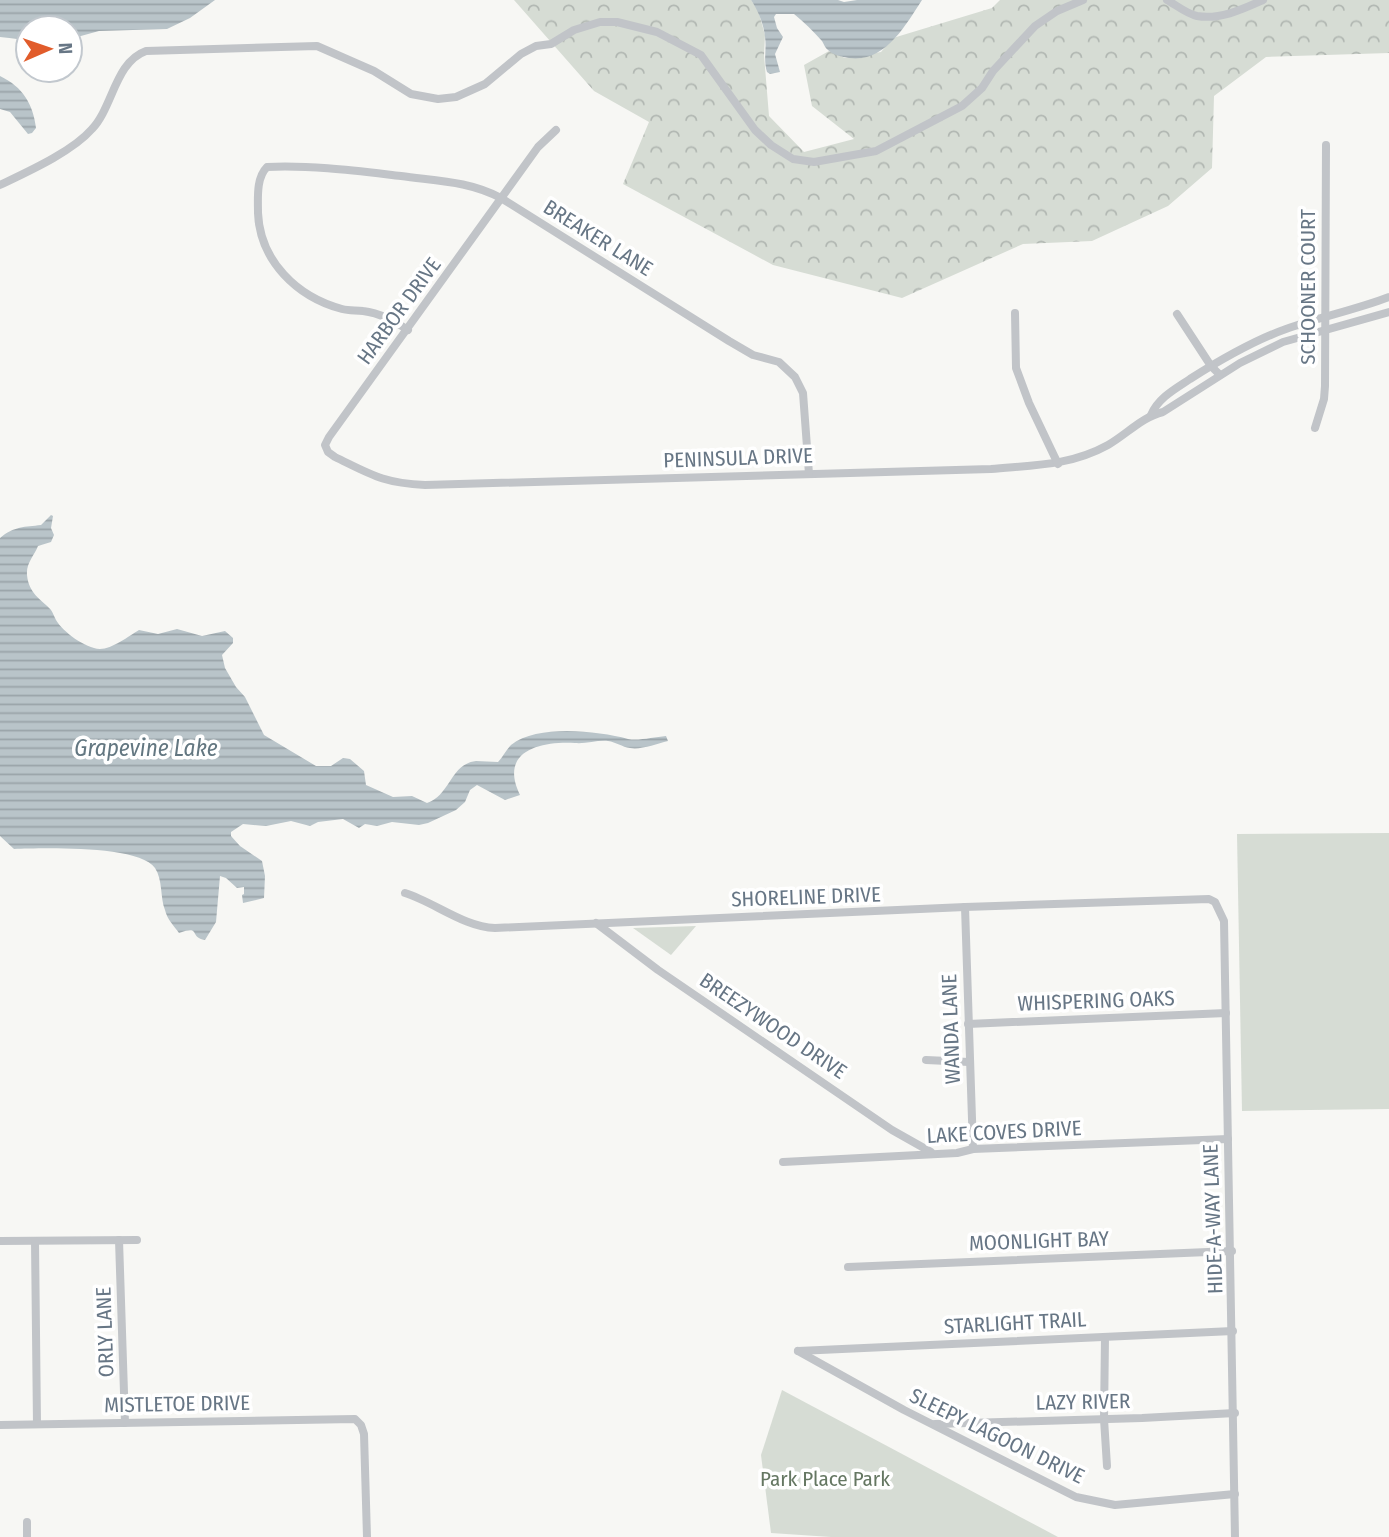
<svg xmlns="http://www.w3.org/2000/svg" width="1389" height="1537" font-family="'Fira Sans Condensed',sans-serif">
<style>
.forest{fill:url(#forest-crowns)}
.park{fill:#d6dcd4}
.water{fill:url(#water-rules)}
.lines{fill:none;stroke-linecap:round;stroke-linejoin:round}
.minor{stroke:#c1c4c8;stroke-width:8}
.labels{text-anchor:middle;stroke-width:7;stroke-linejoin:round;paint-order:stroke}
.street-label{font-size:21px;fill:#677685;stroke:#fff}
.park-label{font-size:21px;fill:#657762;stroke:#fff}
.water-label{font-size:23px;font-style:italic;fill:#637781;stroke:#fff}
</style>
<defs>
<pattern id="forest-crowns" width="20" height="18" patternUnits="userSpaceOnUse" patternTransform="scale(1.75)"><rect width="20" height="18" fill="#d6dcd4"/><path d="M2 6a3 3 0 1 1 6 0M12 15a3 3 0 1 1 6 0" fill="none" stroke="#b1b7b2"/></pattern>
<pattern id="water-rules" width="6" height="5" patternUnits="userSpaceOnUse" patternTransform="scale(1.75)"><rect width="6" height="5" fill="#b9c4c9"/><path d="M0 2.5h6" fill="none" stroke="#9aa4a9"/></pattern>
</defs>
<rect width="100%" height="100%" fill="#f7f7f4"/>
<polygon class="forest" points="514,0 751,0 758,10 765,35 764,55 769,116 804,152 854,139 812,106 804,65 829,51 845,58 881,52 893,38 992,8 1000,0 1389,0 1389,53 1266,57 1214,96 1212,168 1168,206 1092,241 1023,244 902,298 773,265 623,184 649,122 594,91"/>
<g class="park">
<polygon points="1389,833 1389,1109 1242,1111 1237,834"/>
<polygon points="696,926 671,955 633,928"/>
<polygon points="782,1390 1058,1537 831,1537 771,1533 761,1455"/>
</g>
<g class="water">
<polygon points="0,0 215,0 190,18 167,29 99,31 70,39 70,28 28,28 28,40 0,37"/>
<path d="M751 0H838L844 2 857 0H922C905 26 885 63 849 58 842 57 833 55 828 50 825 48 824 44 822 41 813 31 804 22 794 14H776L774 17 777 28 783 37 775 54 780 72 770 74 767 72C763 59 767 49 765 37 764 25 758 10 751 0Z"/>
<path d="M0 76C23 87 33 104 36 128L32 133 28 134 10 112 0 109Z"/>
<path d="M51 515 53 516 51 528 54 535 51 542 38 546C34 556 26 563 27 575 29 594 40 598 51 610 53 613 54 616 56 620 63 632 85 648 100 649 112 649 129 636 139 630L158 634 177 629 202 636 225 631 233 638V643L222 655 225 668 236 687 245 697 264 735 316 766H331L343 758 350 759 364 771 366 785 393 797 412 796 427 803C450 796 450 764 476 761 483 761 491 762 498 762 503 757 506 750 511 745 538 724 597 731 628 739 639 741 654 737 666 736L668 741C656 744 641 750 630 748 622 747 616 742 608 741 597 740 586 744 575 743 542 741 498 750 520 795L505 800 477 785 470 790 465 802 456 810 428 823 419 825 392 822 377 826 365 824 359 828 343 819 318 822 310 826 291 821 266 826 243 824 231 832V836L240 846 262 861 265 876 264 898 243 903 242 895 244 894V887L237 888 226 878 220 876 216 922 205 940C188 937 202 925 179 933 174 926 167 919 165 910 160 898 163 880 155 868 139 845 42 848 14 849L0 836V538C14 526 25 527 41 525Z"/>
</g>
<g class="lines">
<g class="minor">
<path d="M1167 0C1176 5 1187 14 1197 16 1220 20 1243 9 1263 0"/>
<path d="M556 130 538 147 329 437 325 445 328 452 335 457C372 475 383 483 425 485L991 469C1033 465 1070 466 1108 445 1127 434 1142 417 1163 412L1240 363 1283 342 1389 312"/>
<path d="M0 185C27 172 72 152 92 129 113 107 115 62 146 51L317 46 374 71 411 94 438 99 456 97 485 84 521 54 536 46 551 44 574 30 600 22H617L657 32 701 55 755 130 771 145 793 159 814 162 876 151 962 106 982 88 993 71 1035 26 1057 11 1083 0"/>
<polyline points="1015,313 1016,368 1029,403 1058,464"/>
<polyline points="1177,314 1211,366 1220,375"/>
<path d="M408 330C394 321 380 313 363 311 356 310 349 311 342 309 297 297 260 261 258 213 258 198 256 178 267 167 312 165 357 171 401 176 437 181 469 181 501 198L729 341 753 355 779 362 795 377 803 393 809 474"/>
<path d="M1151 415C1158 398 1175 389 1190 379 1220 360 1252 341 1286 329 1320 317 1355 310 1389 297"/>
<polyline points="1315,428 1324,399 1325,386 1326,145"/>
<path d="M405 893C434 902 464 927 495 928L965 907 1209 899 1215 902 1224 921 1235 1537"/>
<polyline points="965,907 973,1149"/>
<polyline points="596,923 658,970 892,1130 931,1152"/>
<polyline points="968,1024 1226,1013"/>
<polyline points="926,1060 969,1062"/>
<polyline points="783,1162 957,1153 973,1149 1228,1139"/>
<polyline points="119,1240 125,1423"/>
<polyline points="0,1241 137,1240"/>
<polyline points="35,1241 37,1424"/>
<polyline points="848,1267 1232,1251"/>
<polyline points="1105,1337 1104,1419 1107,1466"/>
<polyline points="798,1351 904,1410 1076,1497 1115,1505 1235,1494"/>
<polyline points="798,1351 1233,1331"/>
<polyline points="935,1424 1142,1418 1235,1413"/>
<polyline points="0,1425 355,1419 361,1425 364,1434 367,1537"/>
<polyline points="27,1522 27,1537"/>
</g>
</g>
<g class="labels">
<g class="street-label">
<text transform="translate(598 238) rotate(32)" y="7">BREAKER LANE</text>
<text transform="translate(1308 287) rotate(-90)" y="7">SCHOONER COURT</text>
<text transform="translate(399 311) rotate(-54)" y="7">HARBOR DRIVE</text>
<text transform="translate(738 458) rotate(-2)" y="7">PENINSULA DRIVE</text>
<text transform="translate(806 897) rotate(-2)" y="7">SHORELINE DRIVE</text>
<text transform="translate(1096 1001) rotate(-2)" y="7">WHISPERING OAKS</text>
<text transform="translate(773 1026) rotate(34)" y="7">BREEZYWOOD DRIVE</text>
<text transform="translate(951 1029) rotate(-92)" y="7">WANDA LANE</text>
<text transform="translate(1004 1132) rotate(-3)" y="7">LAKE COVES DRIVE</text>
<text transform="translate(1213 1219) rotate(-92)" y="7">HIDE-A-WAY LANE</text>
<text transform="translate(1039 1241) rotate(-2)" y="7">MOONLIGHT BAY</text>
<text transform="translate(1015 1323) rotate(-3)" y="7">STARLIGHT TRAIL</text>
<text transform="translate(105 1332) rotate(-92)" y="7">ORLY LANE</text>
<text transform="translate(1083 1402) rotate(-1)" y="7">LAZY RIVER</text>
<text transform="translate(177 1404) rotate(-1)" y="7">MISTLETOE DRIVE</text>
<text transform="translate(997 1436) rotate(26)" y="7">SLEEPY LAGOON DRIVE</text>
</g>
<g class="park-label">
<text x="825" y="1486">Park Place Park</text>
</g>
<g class="water-label">
<text x="146" y="756">Grapevine Lake</text>
</g>
</g>
<g transform="translate(49 49) rotate(88)"><circle r="33" fill="#ffffff" stroke="#c2c8ce" stroke-width="2"/>
<path d="M0-5L12 26L0 18L-12 26Z" fill="#e15c2b"/>
<text y="-10" font-size="19" font-weight="bold" text-anchor="middle" fill="#677685">N</text>
</g>
</svg>
